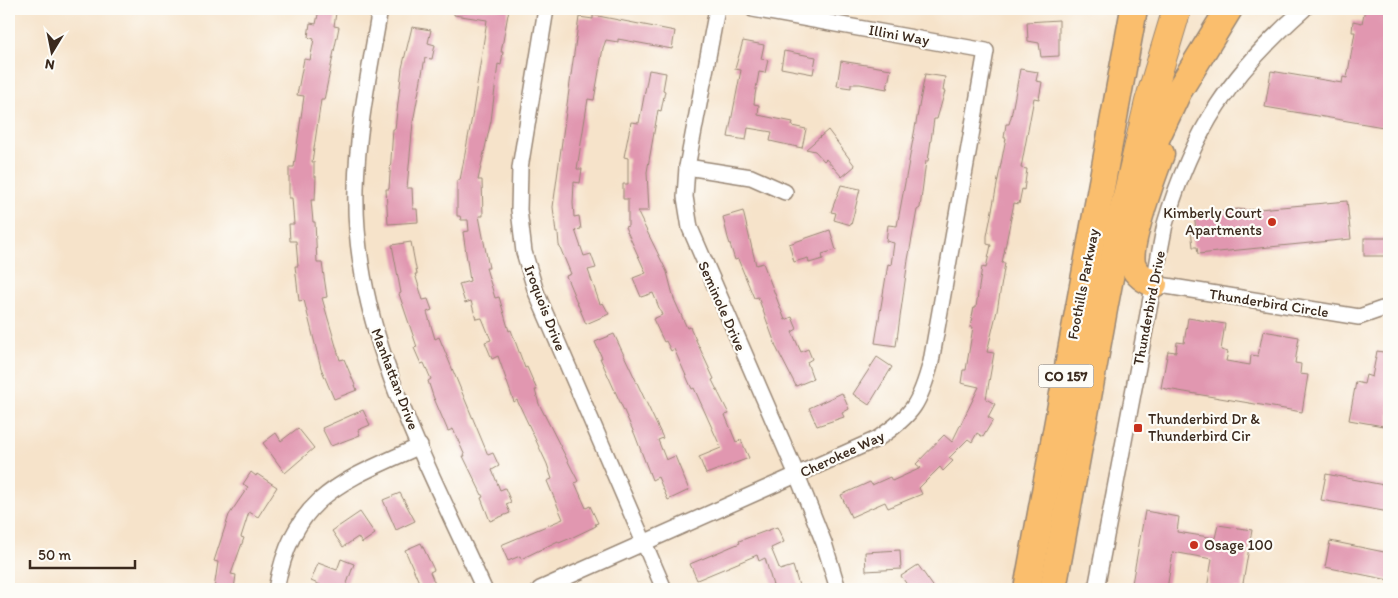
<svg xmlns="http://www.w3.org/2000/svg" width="1398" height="598" font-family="Itim,sans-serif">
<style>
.building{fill:#e197b0}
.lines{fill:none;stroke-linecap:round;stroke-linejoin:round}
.minor-casing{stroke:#988674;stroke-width:18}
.trunk-casing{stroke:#988674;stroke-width:29}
.motorway-casing{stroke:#988674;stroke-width:30}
.minor{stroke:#fff;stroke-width:15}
.trunk{stroke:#fabe6d;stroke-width:26}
.motorway{stroke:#fabe6d;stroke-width:28}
.poi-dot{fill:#c8321e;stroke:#fdfcf7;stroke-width:2}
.labels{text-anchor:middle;stroke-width:4.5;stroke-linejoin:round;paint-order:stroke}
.shield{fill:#fdfcf7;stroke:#75695f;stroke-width:1}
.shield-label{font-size:14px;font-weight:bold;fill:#3b2a1e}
.street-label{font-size:15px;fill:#3b2a1e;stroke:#fdfcf7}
.poi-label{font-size:15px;fill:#3b2a1e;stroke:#fdfcf7;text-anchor:start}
</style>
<rect width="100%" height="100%" fill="#fdfcf7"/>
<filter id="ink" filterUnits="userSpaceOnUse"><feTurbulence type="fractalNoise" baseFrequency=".02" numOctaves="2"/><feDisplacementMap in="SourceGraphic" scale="10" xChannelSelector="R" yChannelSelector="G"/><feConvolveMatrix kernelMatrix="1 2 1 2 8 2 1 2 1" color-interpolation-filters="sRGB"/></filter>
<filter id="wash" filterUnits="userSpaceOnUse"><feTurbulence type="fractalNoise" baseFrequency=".0096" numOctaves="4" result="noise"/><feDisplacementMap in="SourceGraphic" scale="20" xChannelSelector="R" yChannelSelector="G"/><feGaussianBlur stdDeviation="1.12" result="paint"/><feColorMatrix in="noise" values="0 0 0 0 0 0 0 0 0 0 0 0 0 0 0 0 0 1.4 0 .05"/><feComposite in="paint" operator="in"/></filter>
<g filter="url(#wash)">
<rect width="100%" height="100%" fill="#f6e3ca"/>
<g id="blocks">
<g class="building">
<polygon points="454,9 509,9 501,52 503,52 501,65 498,64 491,121 478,180 482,180 483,216 479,216 489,268 486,268 495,298 499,297 509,331 511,330 525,368 527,367 537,390 535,390 539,404 578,481 575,483 586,508 590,506 598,523 595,524 596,526 571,538 559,543 558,541 521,559 520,556 508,561 501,545 563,519 547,481 552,479 547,464 517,400 514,402 498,356 492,359 485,342 491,340 482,318 476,319 471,301 465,303 459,284 470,281 463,232 469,231 468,220 461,220 460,216 457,216 457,180 460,180 472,117 487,20 454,15"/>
<polygon points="1365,9 1389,9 1389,128 1265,107 1271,71 1342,83 1343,77 1347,78 1355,32 1352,32 1353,21 1362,23"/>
<polygon points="319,10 336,13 334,26 339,27 324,100 321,100 312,162 314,162 314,176 316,176 315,200 311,200 313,222 315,222 317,263 322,263 327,297 322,298 340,360 344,359 357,390 334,399 321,368 304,300 299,301 295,266 298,266 296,241 290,241 289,224 294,224 292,198 289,198 289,167 294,167 304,96 297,95 304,59 310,60 314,39 308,37 310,23 316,24"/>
<polygon points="593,15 675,31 672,49 618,39 618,42 606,40 603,48 594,100 588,99 577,169 582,169 580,183 574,182 573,203 574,217 579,216 581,229 575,230 584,256 591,254 596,268 588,270 600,304 603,303 609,314 586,324 566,276 571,274 559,245 558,233 556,233 553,207 579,17 593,19"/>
<polygon points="1059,20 1059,56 1041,57 1039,43 1028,41 1027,22"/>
<polygon points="412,27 431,30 428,43 435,45 432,59 425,58 413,122 407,188 412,188 413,209 417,209 418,222 388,224 386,189 389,189 393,129 395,129 402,68"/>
<polygon points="743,41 764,45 761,59 768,60 765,73 759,72 755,95 754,104 759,105 758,115 793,122 792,126 806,129 802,148 770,141 772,132 748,128 746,140 728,137 741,70 735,69"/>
<polygon points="784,51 816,57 813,74 781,68"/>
<polygon points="841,61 891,69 887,89 860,84 851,84 851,88 837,86"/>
<polygon points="1020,69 1038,72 1036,81 1042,82 1039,99 1034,98 1021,168 1027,169 1024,190 1022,189 1019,204 1014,203 1002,263 1005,263 997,311 987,352 994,353 986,399 995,404 988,417 993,420 983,437 977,433 972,442 968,439 949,458 953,461 943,471 940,467 919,488 922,494 888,508 885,502 851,517 841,495 870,482 872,485 890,477 892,481 921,468 916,464 944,435 952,442 979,387 961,383 963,370 966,370 973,327 970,327 974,307 976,307 982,267 986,268 991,245 987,244 987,236 1006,138 1004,138 1006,124 1009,124 1011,117"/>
<polygon points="649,70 666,73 663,90 665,91 661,111 658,110 647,172 649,211 637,211 667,272 674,299 687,328 690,327 714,379 712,380 729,414 725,415 736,442 741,440 749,458 706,474 699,457 721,448 694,388 692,389 674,349 671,351 666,341 664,342 653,319 662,315 653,293 641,297 633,278 646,273 625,227 628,226 628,199 623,199 623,184 628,184 628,158 624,157 631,122 639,123"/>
<polygon points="925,74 945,77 943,91 945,91 937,119 934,119 928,161 926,161 920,208 917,210 908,260 896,346 875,343 888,264 891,265 894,243 886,241 888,225 897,226"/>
<polygon points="828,130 855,166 842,177 826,159 824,161 815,151 806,149"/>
<polygon points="841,185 860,189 851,225 834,220 836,213 831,212"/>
<polygon points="1347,201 1351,239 1198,254 1197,247 1193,247 1191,229 1196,229 1194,216 1238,209 1248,210"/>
<polygon points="743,211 756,265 763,263 785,320 792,317 797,329 792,332 801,352 808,349 812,359 807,362 813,379 796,386 777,349 758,297 754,298 738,259 735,260 728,238 723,217"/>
<polygon points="830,230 836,250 822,254 823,259 809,263 808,258 794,262 789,244"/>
<rect x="1364" y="238" width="25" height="18"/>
<polygon points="411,242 417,274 415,274 423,300 428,299 432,310 427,312 435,339 439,337 488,455 493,453 499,466 492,470 500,490 505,488 511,502 506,504 510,513 490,521 481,498 483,497 463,456 465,456 453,429 448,431 433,396 428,381 431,379 424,363 421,364 414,348 417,347 399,294 401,293 392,245"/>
<polygon points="1188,318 1225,324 1221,350 1228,352 1226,361 1250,365 1251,355 1258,356 1263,331 1299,337 1295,363 1301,364 1300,374 1308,375 1302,412 1161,388 1168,351 1176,352 1177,342 1184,343"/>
<polygon points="614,334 663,438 658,440 666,460 675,456 689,490 668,500 658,477 652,480 635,435 600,358 602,358 595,342"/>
<polygon points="1377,351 1389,353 1389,427 1349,420 1356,382 1364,384 1366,375 1372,377"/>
<polygon points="877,357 892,367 869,405 853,394"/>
<polygon points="842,393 849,409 842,413 844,417 817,426 809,408"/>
<polygon points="363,410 370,425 358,430 360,435 331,446 322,428"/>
<polygon points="298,428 314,448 285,473 263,443 276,433 281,441"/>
<polygon points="251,472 256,476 257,474 277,487 258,517 249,512 241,537 244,538 231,574 236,575 234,589 214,589 218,562 214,561 229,515 248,487 243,484"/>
<polygon points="1326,474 1389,486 1389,512 1321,500"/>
<polygon points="400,493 415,521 396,530 383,500"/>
<polygon points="1145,511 1179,517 1177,532 1215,538 1218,525 1252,530 1242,589 1207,589 1212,559 1173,552 1167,589 1131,589"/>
<polygon points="360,512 375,534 362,543 358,537 343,547 332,531"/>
<polygon points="777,527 784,542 771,548 780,570 793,566 800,589 774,589 765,558 759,561 757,555 697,580 690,564 740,543 739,541"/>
<polygon points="1330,541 1389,553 1389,580 1325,567"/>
<polygon points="421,543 434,570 430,572 435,584 424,589 422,589 405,550"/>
<polygon points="900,550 901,569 866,571 865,552"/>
<polygon points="341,559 354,564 345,589 324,589 325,587 311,581 318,563 337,570"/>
<polygon points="918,565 935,589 910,589 901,576"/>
</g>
</g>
</g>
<g filter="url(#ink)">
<use href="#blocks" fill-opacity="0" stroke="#988674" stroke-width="1"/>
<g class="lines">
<defs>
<g id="minor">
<path d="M380 9C370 69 357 128 356 189 352 330 428 464 484 589"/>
<polyline points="546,9 520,168 519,210 524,252 536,292 664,589"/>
<polyline points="717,9 687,167 685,197 690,228 797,475 824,543 838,589"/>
<polyline points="687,167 751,177 785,192"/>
<polyline points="1154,284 1359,317 1382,309"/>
<path d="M276 589C294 495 341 482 420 446"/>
<path d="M540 589 877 439C913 415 920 403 931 362L986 51 753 9"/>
<path d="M1096 589 1165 224C1193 130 1230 74 1304 9"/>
</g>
<g id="trunk">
<polyline points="1141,171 1178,92 1229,9"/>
<path d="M1154 284C1145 280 1135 274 1132 263 1128 243 1153 175 1161 154"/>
<polyline points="1027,589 1134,9"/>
<polyline points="1053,589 1105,304 1119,231 1127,210"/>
</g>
<polyline id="motorway" points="1119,231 1149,102 1177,9"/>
</defs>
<use href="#minor" class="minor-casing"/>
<use href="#trunk" class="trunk-casing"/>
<use href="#motorway" class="motorway-casing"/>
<use href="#minor" class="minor"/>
<use href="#trunk" class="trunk"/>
<use href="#motorway" class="motorway"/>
</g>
</g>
<g class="poi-dot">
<circle cx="1272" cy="222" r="5"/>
<rect x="1133" y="423" width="10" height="10" rx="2.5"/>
<circle cx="1194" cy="545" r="5"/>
</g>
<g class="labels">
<rect class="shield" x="1038.5" y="364.5" width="55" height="23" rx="4"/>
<g class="shield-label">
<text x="1066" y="381">CO 157</text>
</g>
<g class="street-label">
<text transform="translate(899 35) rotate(10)" y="5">Illini Way</text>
<text transform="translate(1083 284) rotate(-79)" y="5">Foothills Parkway</text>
<text transform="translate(1269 303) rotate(9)" y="5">Thunderbird Circle</text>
<text transform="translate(722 306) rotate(66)" y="5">Seminole Drive</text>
<text transform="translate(545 308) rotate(69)" y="5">Iroquois Drive</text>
<text transform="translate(1149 308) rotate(-79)" y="5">Thunderbird Drive</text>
<text transform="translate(395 379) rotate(69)" y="5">Manhattan Drive</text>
<text transform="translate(842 454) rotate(-25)" y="5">Cherokee Way</text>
</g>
<g class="poi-label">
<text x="1262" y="218" text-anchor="end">Kimberly Court<tspan x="1262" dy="17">Apartments</tspan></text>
<text x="1148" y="424">Thunderbird Dr &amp;<tspan x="1148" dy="17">Thunderbird Cir</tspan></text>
<text x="1204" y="550">Osage 100</text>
</g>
</g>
<rect width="1398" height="598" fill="none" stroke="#fdfcf7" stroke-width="30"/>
<g transform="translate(52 52) rotate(190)" stroke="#fdfcf7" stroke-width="4" paint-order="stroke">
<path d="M0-4L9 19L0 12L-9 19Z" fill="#3b2a1e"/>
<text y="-8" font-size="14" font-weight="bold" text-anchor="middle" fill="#3b2a1e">N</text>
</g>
<path d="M30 560v8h105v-8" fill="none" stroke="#3b2a1e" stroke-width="2.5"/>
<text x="38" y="560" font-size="15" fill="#3b2a1e" stroke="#fdfcf7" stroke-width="4" paint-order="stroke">50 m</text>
</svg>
